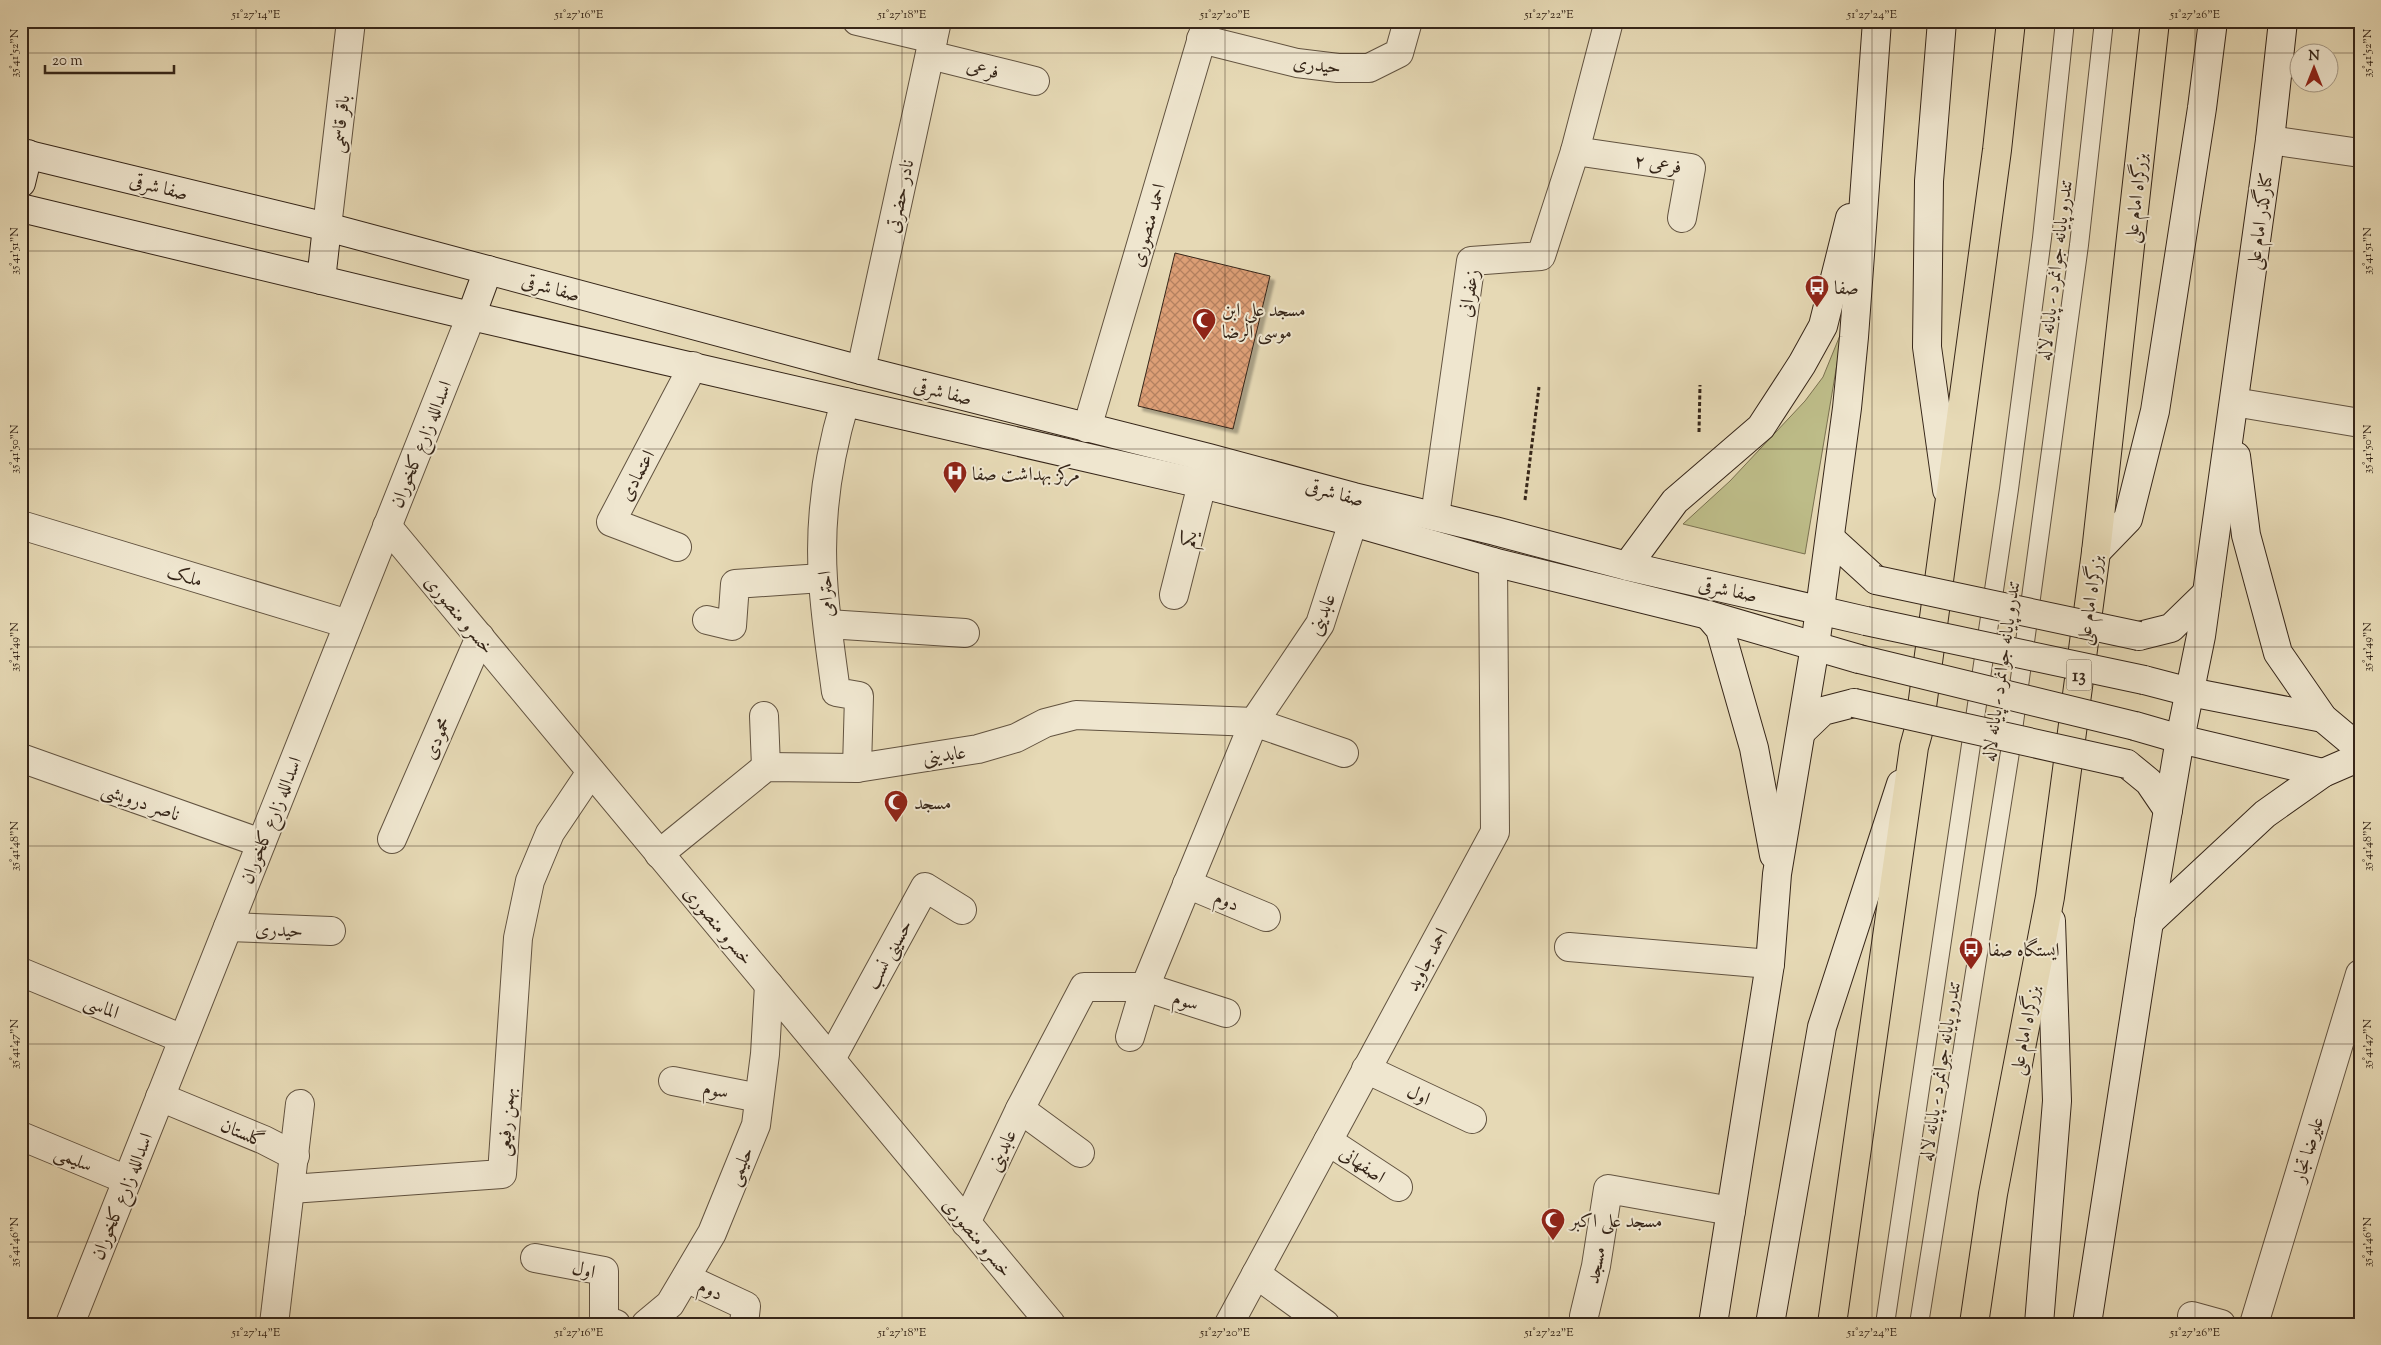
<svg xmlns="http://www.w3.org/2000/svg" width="2381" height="1345" font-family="'Sorts Mill Goudy',Amiri,serif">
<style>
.green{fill:#bdbc88;stroke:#7a7150}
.building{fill:url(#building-cross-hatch);stroke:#362619;filter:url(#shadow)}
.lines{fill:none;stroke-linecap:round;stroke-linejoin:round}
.service-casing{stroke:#625340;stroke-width:20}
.minor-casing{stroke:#625340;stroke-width:30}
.secondary-casing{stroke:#362619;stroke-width:30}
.trunk-casing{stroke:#362619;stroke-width:30}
.path{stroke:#362619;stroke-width:3;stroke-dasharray:4 2.5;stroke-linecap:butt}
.service{stroke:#efe6cf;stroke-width:18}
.minor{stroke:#efe6cf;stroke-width:28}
.secondary{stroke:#efe6cf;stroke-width:28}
.trunk{stroke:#e6d9b5;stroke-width:28}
.secondary-bridge-casing{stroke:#362619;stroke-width:30;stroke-linecap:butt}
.secondary-bridge{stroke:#efe6cf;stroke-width:28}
.ticks{fill:none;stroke:#362619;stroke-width:1;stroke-opacity:0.45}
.labels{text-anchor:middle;stroke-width:4;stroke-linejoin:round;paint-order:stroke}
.shield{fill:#efe6cf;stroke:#6e6050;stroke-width:1}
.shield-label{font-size:18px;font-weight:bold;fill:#362619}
.street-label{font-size:19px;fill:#362619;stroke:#efe6cf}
.poi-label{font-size:19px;fill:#362619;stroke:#efe6cf;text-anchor:start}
.neatline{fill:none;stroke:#362619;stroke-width:2}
.ticks-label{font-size:12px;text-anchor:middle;fill:#362619}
</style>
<defs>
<pattern id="building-cross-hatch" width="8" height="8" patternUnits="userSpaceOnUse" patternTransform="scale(1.25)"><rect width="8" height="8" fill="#dd9f76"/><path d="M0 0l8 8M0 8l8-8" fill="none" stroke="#b48160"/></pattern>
<filter id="shadow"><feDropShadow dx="4.5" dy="4.5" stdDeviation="1" flood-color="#0004"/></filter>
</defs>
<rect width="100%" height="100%" fill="#e6d9b5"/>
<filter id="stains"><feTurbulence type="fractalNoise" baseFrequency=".004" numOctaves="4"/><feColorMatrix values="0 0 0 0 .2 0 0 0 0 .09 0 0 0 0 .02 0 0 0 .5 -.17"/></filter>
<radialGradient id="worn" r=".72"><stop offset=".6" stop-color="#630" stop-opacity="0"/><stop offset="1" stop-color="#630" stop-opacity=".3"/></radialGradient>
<polygon class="green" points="1843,328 1805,554 1683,524 1730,481 1805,401 1823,377"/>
<polygon class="building" points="1175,253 1270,276 1233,429 1138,406"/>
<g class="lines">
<defs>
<g id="service">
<polyline points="1885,1324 2009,489 2042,238 2065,21"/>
<polyline points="1919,1324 2010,752 2079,245 2104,21"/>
</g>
<g id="minor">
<polyline points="857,21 933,39"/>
<polyline points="1201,39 1297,63 1338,68 1369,68 1399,53 1408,21"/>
<polyline points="930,55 1035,81"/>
<polyline points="2270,140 2360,153"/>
<polyline points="1575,151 1691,168 1682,218"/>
<polyline points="327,227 351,21"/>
<polyline points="861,370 937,21"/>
<path d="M845 402C828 459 819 519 823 579 825 616 831 654 836 692L859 696 857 768"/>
<polyline points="2234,402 2360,423"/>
<polyline points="1087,428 1207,21"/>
<polyline points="1435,516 1471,261 1541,256 1575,151 1609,21"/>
<polyline points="21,525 348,624"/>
<polyline points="387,526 1051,1324"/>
<polyline points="677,547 611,522 693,366"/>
<polyline points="1174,595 1202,484"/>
<polyline points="707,620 732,626 735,584 822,578"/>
<polyline points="828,624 965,633"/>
<polyline points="764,716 766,767"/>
<polyline points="21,758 261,843"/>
<polyline points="392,839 480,637"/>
<polyline points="659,854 766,767 857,768 978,749 1016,738 1045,723 1076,715 1254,722 1320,624 1353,522"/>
<polyline points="1187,884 1266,917"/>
<polyline points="228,927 331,931"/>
<polyline points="1569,947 1770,964"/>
<polyline points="21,972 183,1039"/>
<polyline points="1130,1037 1145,987 1226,1013"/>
<polyline points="831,1059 925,887 962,910"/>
<polyline points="1366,1069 1472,1119"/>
<polyline points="673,1081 759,1098"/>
<polyline points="160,1097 264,1140 295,1156"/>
<polyline points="1020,1109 1080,1153"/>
<polyline points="21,1136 127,1180"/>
<polyline points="1328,1141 1398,1187"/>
<polyline points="291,1189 502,1174 518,938 530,881 550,833 591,772"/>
<polyline points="966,1223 1020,1109 1084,987 1145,987 1254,722 1344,753"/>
<polyline points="535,1258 604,1271 604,1320 616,1324"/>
<polyline points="1256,1274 1325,1324"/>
<polyline points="686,1278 746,1306 744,1324"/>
<polyline points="1584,1316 1596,1266 1608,1189 1731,1211"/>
<polyline points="2192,1316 2221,1324"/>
<polyline points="70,1324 471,316"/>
<polyline points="274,1324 300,1104"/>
<polyline points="646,1324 670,1304 712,1233 756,1125 765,1054 769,985"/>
<polyline points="1229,1324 1495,832 1493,562"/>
<polyline points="2254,1324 2360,974"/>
</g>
<g id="secondary">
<polyline points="1942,21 1929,181 1927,347 1947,490"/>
<polyline points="21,153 327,227 861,370 1209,458 1354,497 1495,531 1627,566 1866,621"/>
<polyline points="21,183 28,154"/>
<polyline points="21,208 471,316 1202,484 1353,522 1493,562 1708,615 1859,659"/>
<polyline points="321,280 327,227"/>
<polyline points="471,316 488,270"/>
<polyline points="2236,456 2246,535 2278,653 2323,718 2360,749"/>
<polyline points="1830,538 1876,580"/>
<polyline points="2096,552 2128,519 2155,411 2202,108 2213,21"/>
<polyline points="1627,566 1675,501 1761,427 1802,364 1823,326 1850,218"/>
<polyline points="1708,615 1720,629 1754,748 1774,855"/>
<polyline points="2139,636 2171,628 2207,593"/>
<polyline points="2144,680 2190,692 2323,718"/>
<polyline points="2135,726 2180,739 2323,773"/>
<polyline points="1801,732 1823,711 1854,703"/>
<polyline points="2127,764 2149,782 2168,810"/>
<polyline points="2149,922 2265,814 2323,773 2360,757"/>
<polyline points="1713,1324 1770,964 1777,874 1815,646 1847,408 1854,337 1877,21"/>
<polyline points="1770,1324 1822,1027 1901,784"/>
<polyline points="2039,1324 2057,1101 2051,921"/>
<polyline points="2087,1324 2149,922 2180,739 2201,636 2270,140 2283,21"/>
</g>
<g id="trunk">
<polyline points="1832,1324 1914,747 1919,729 1997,150 2011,21"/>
<polyline points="1974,1324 1993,1194 2050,897 2096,552 2155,21"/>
</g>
</defs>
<use href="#service" class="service-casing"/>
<use href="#minor" class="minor-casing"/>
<use href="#secondary" class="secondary-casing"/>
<use href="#trunk" class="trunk-casing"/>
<g class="path">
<polyline points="1699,432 1700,385"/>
<polyline points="1525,500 1539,387"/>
</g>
<use href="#service" class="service"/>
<use href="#minor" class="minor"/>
<use href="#secondary" class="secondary"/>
<use href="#trunk" class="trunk"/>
<defs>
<g id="secondary-bridge">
<polyline points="1876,580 2139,636"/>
<polyline points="1866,621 2144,680"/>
<polyline points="1859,659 2135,726"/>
<polyline points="1854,703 2127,764"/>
</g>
</defs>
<use href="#secondary-bridge" class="secondary-bridge-casing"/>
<use href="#secondary-bridge" class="secondary-bridge"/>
</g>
<path class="ticks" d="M256 21V1324M579 21V1324M902 21V1324M1225 21V1324M1549 21V1324M1872 21V1324M2195 21V1324M21 53H2298M2328 53H2360M21 251H2360M21 449H2360M21 647H2360M21 846H2360M21 1044H2360M21 1242H2360"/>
<defs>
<symbol id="bus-pin" viewBox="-11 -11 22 30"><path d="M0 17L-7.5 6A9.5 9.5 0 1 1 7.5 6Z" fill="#8f2418" stroke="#efe6cf"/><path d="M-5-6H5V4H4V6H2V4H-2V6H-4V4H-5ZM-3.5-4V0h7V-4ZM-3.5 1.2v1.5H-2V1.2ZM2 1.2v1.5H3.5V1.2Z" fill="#fff"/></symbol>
<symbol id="mosque-pin" viewBox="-11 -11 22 30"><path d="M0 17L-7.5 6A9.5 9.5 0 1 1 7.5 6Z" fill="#8f2418" stroke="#efe6cf"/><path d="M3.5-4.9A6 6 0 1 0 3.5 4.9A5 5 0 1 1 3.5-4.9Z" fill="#fff"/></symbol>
<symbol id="hospital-pin" viewBox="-11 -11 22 30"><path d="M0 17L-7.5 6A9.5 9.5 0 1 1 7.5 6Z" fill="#8f2418" stroke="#efe6cf"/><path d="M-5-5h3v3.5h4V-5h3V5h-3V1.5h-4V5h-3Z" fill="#fff"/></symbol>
</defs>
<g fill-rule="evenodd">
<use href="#bus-pin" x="1803" y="273" width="28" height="38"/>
<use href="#mosque-pin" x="1190" y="306" width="28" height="38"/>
<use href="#hospital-pin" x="941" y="459" width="28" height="38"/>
<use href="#mosque-pin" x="882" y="788" width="28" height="38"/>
<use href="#bus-pin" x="1957" y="935" width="28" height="38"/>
<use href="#mosque-pin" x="1539" y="1206" width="28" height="38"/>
</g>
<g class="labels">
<rect class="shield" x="2066.5" y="659.5" width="25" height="31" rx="4"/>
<g class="shield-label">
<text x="2079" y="681">13</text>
</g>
<g class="street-label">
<text transform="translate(1317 64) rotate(7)" y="7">حیدری</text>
<text transform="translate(983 68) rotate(14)" y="7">فرعی</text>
<text transform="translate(339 124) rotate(-83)" y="7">باقر قاسمی</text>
<text transform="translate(1658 163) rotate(8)" y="7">فرعی ۲</text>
<text transform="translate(159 186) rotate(14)" y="7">صفا شرقی</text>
<text transform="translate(899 196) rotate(-78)" y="7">نادر حضرتی</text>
<text transform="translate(2135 198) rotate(-84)" y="7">بزرگراه امام علی</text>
<text transform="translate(2259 221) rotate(-82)" y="7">کنارگذر امام علی</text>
<text transform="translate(1147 225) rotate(-74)" y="7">احمد منصوری</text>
<text transform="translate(2054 270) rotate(-83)" y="7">تندرو پایانه جوانمرد - پایانه لاله</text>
<text transform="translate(551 287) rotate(15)" y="7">صفا شرقی</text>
<text transform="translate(1468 293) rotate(-80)" y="7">زعفرانی</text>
<text transform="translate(943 391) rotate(14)" y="7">صفا شرقی</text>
<text transform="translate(420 444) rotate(-68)" y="7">اسدالله زارع کلخوران</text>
<text transform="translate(636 475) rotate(-62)" y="7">اعتمادی</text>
<text transform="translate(1335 492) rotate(15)" y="7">صفا شرقی</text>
<text transform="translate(1188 539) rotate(-76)" y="7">یکم</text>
<text transform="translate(185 575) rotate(17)" y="7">ملک</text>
<text transform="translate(1728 589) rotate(12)" y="7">صفا شرقی</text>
<text transform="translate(825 594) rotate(-94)" y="7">احترامی</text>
<text transform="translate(2089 600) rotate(-82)" y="7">بزرگراه امام علی</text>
<text transform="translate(460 614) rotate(50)" y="7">خسرو منصوری</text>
<text transform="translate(1321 614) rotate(-67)" y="7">عابدینی</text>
<text transform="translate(2000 671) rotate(-82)" y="7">تندرو پایانه جوانمرد - پایانه لاله</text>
<text transform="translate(436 738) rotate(-67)" y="7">محمودی</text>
<text transform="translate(944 754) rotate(-8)" y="7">عابدینی</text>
<text transform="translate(141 801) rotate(19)" y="7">ناصر درویشی</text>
<text transform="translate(270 820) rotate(-68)" y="7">اسدالله زارع کلخوران</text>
<text transform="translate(1227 900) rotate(22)" y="7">دوم</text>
<text transform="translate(719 925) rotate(50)" y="7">خسرو منصوری</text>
<text transform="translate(279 929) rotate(2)" y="7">حیدری</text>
<text transform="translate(888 954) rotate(-61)" y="7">حسینی نسب</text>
<text transform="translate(1426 959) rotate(-62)" y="7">احمد جاوید</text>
<text transform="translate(1186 1000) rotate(17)" y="7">سوم</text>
<text transform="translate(102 1006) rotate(22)" y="7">الماسی</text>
<text transform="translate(2024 1030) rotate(-79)" y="7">بزرگراه امام علی</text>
<text transform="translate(1939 1071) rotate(-81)" y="7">تندرو پایانه جوانمرد - پایانه لاله</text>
<text transform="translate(716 1089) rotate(11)" y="7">سوم</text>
<text transform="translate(1419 1094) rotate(25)" y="7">اول</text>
<text transform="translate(505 1122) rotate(-86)" y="7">بهمن رفیعی</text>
<text transform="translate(243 1132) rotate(23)" y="7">گلستان</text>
<text transform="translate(2307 1149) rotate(-73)" y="7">علیرضا تجار</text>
<text transform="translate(1001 1150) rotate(-65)" y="7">عابدینی</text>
<text transform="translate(74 1158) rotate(23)" y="7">سلیمی</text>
<text transform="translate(1363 1164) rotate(34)" y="7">اصفهانی</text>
<text transform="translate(739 1166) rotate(-68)" y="7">حلیمی</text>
<text transform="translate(121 1196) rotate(-68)" y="7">اسدالله زارع کلخوران</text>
<text transform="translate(978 1237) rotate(50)" y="7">خسرو منصوری</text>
<text transform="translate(1595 1265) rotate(-79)" y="7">مسجد</text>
<text transform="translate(584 1269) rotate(14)" y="7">اول</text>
<text transform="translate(711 1289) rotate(25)" y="7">دوم</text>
</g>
<g class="poi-label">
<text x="1834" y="294">صفا</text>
<text x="1222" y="316">مسجد علی ابن<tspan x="1222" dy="22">موسی الرضا</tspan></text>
<text x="972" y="480">مرکز بهداشت صفا</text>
<text x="914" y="809">مسجد</text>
<text x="1988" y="956">ایستگاه صفا</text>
<text x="1570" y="1227">مسجد علی اکبر</text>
</g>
</g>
<rect width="2381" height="1345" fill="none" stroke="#e6d9b5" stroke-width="55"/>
<g transform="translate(2314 68)"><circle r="24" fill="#efe6cf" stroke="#a59986"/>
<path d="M0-4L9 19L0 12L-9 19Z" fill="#8f2418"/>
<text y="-8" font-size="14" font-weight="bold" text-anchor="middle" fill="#362619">N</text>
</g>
<path d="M45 65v8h129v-8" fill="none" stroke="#362619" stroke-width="2.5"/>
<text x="52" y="65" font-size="15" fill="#362619" stroke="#efe6cf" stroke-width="4" paint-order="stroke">20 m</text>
<rect x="28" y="28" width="2326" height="1290" class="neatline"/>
<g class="ticks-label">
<text x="256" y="18">51°27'14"E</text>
<text x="579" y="18">51°27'16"E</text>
<text x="902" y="18">51°27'18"E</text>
<text x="1225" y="18">51°27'20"E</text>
<text x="1549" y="18">51°27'22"E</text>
<text x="1872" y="18">51°27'24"E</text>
<text x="2195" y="18">51°27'26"E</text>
<text transform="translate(14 53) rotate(-90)" y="4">35°41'52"N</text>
<text transform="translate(2367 53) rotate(-90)" y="4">35°41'52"N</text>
<text transform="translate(14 251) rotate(-90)" y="4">35°41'51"N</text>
<text transform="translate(2367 251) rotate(-90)" y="4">35°41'51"N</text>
<text transform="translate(14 449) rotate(-90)" y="4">35°41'50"N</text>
<text transform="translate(2367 449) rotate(-90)" y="4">35°41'50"N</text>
<text transform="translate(14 647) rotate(-90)" y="4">35°41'49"N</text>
<text transform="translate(2367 647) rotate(-90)" y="4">35°41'49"N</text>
<text transform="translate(14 846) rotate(-90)" y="4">35°41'48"N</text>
<text transform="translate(2367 846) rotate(-90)" y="4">35°41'48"N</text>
<text transform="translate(14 1044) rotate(-90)" y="4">35°41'47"N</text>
<text transform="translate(2367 1044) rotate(-90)" y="4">35°41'47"N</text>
<text transform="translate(14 1242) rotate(-90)" y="4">35°41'46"N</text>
<text transform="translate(2367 1242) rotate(-90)" y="4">35°41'46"N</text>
<text x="256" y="1336">51°27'14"E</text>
<text x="579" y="1336">51°27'16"E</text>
<text x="902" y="1336">51°27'18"E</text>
<text x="1225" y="1336">51°27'20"E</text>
<text x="1549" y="1336">51°27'22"E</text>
<text x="1872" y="1336">51°27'24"E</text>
<text x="2195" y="1336">51°27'26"E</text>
</g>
<rect width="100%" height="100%" filter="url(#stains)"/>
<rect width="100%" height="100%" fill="url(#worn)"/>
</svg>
